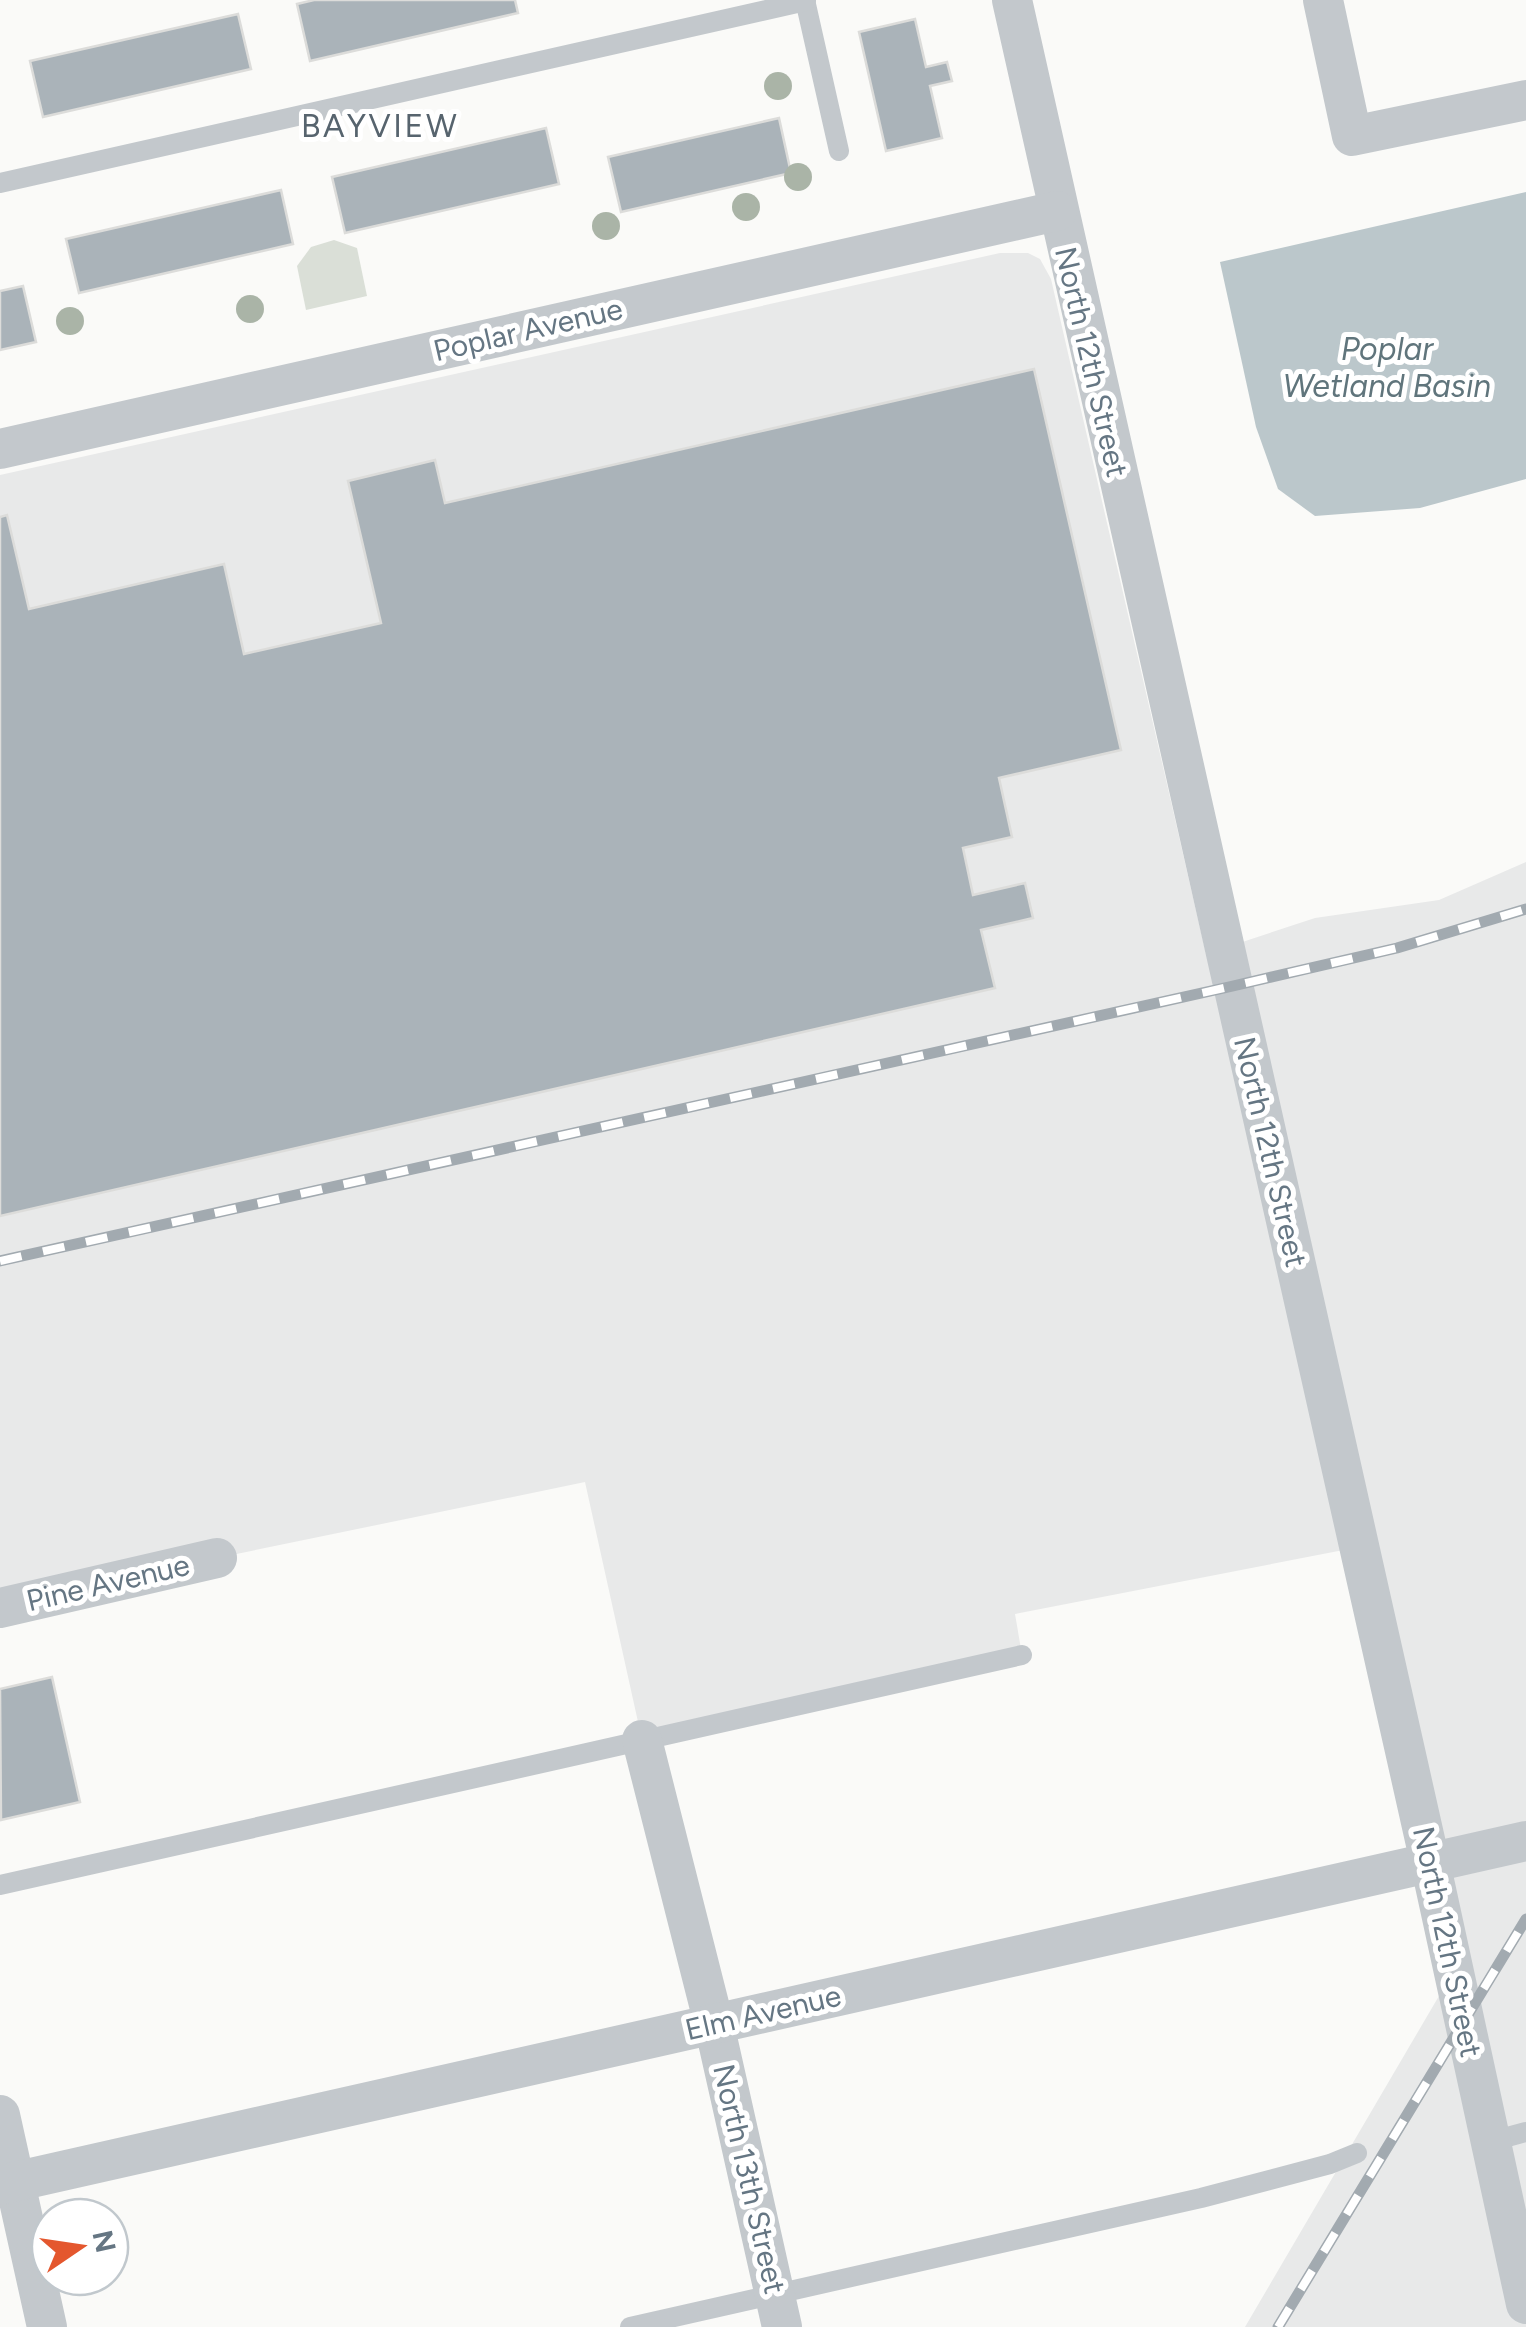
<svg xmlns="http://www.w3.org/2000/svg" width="1526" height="2327" font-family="Figtree,sans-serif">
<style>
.built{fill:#e8e9e9}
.green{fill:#dadfd7}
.water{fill:#bbc7cb}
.building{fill:#aab3b9;stroke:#dcdcda;stroke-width:2.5}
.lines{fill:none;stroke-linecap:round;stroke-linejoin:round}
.service{stroke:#c3c8cc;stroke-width:20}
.minor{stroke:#c3c8cc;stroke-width:40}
.rail-casing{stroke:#a2aab0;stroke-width:11}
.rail{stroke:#fff;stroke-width:8;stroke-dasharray:22;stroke-linecap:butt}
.tree{fill:#aab4a7}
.labels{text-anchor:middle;stroke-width:10;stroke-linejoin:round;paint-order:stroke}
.street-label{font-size:30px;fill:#657683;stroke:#fff}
.neighbourhood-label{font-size:32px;letter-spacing:2.5px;fill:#57646e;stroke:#fff}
.water-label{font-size:32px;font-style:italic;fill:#60757c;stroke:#fff}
</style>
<rect width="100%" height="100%" fill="#fafaf8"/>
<polygon class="built" points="1000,253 1028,253 1040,259 1051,279 1206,954 1315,918 1439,900 1526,862 1526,2327 1245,2327 1453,1972 1359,1547 1015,1614 1022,1655 642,1740 585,1482 217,1558 0,1608 0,475"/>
<polygon class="green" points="334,240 357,248 367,296 306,310 297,266 311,247"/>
<polygon class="water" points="1526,192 1526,479 1420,508 1315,516 1278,489 1256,427 1220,262"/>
<g class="building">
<polygon points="314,0 515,0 518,13 310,61 297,4"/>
<polygon points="238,14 251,69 43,117 30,61"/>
<polygon points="915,19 926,67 947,62 952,81 930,86 942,138 886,151 859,32"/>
<polygon points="779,118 791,173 621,212 608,157"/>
<polygon points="546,128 559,184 345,233 332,177"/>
<polygon points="281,190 293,244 79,293 66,239"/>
<polygon points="23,286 36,342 0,350 0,291"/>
<polygon points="1034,369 1121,750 999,778 1012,837 963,848 973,895 1025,883 1033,918 981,930 995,988 0,1216 0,517 7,515 29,609 224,564 244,654 381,623 348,481 435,460 445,503"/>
<polygon points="52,1677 80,1802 1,1820 0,1689"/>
</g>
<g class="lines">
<g class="service">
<polyline points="805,0 839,151"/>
<polyline points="0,183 806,1"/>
<polyline points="0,1885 1022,1655"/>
<polyline points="1489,2142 1526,2132"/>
<polyline points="630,2327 1201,2198 1330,2164 1357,2153"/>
</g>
<g class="minor">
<polyline points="1012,0 1430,1862 1526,2304"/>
<polyline points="1323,0 1352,136 1526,100"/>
<polyline points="0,449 1057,211"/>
<polyline points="0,1608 217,1558"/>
<polyline points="642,1740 714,2024 782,2327"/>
<polyline points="0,2115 47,2327"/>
<polyline points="0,2185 1526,1841"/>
</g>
<defs>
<g id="rail">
<polyline points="0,1261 1233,986 1397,948 1526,909"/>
<polyline points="1278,2327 1526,1919"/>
</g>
</defs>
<use href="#rail" class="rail-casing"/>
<use href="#rail" class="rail"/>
</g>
<g class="tree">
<circle cx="778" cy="86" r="14"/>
<circle cx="798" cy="177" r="14"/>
<circle cx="746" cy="207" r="14"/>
<circle cx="606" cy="226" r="14"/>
<circle cx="250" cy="309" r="14"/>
<circle cx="70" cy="321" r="14"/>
</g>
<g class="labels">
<g class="street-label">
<text transform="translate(528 330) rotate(-13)" y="10">Poplar Avenue</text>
<text transform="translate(1091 362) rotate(77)" y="10">North 12th Street</text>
<text transform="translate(1270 1152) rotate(77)" y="10">North 12th Street</text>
<text transform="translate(108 1583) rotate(-13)" y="10">Pine Avenue</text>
<text transform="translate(1447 1942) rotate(78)" y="10">North 12th Street</text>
<text transform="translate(763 2013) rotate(-13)" y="10">Elm Avenue</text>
<text transform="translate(749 2179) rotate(77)" y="10">North 13th Street</text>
</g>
<g class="neighbourhood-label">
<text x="380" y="137">BAYVIEW</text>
</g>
<g class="water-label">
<text x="1387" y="360">Poplar<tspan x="1387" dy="37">Wetland Basin</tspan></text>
</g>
</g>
<g transform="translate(80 2247) rotate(77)"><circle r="48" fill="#ffffff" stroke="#c1c8cd" stroke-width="2.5"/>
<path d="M0-8L18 38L0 25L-18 38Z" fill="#e4572e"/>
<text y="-15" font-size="28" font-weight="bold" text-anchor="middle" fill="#657683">N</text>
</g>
</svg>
